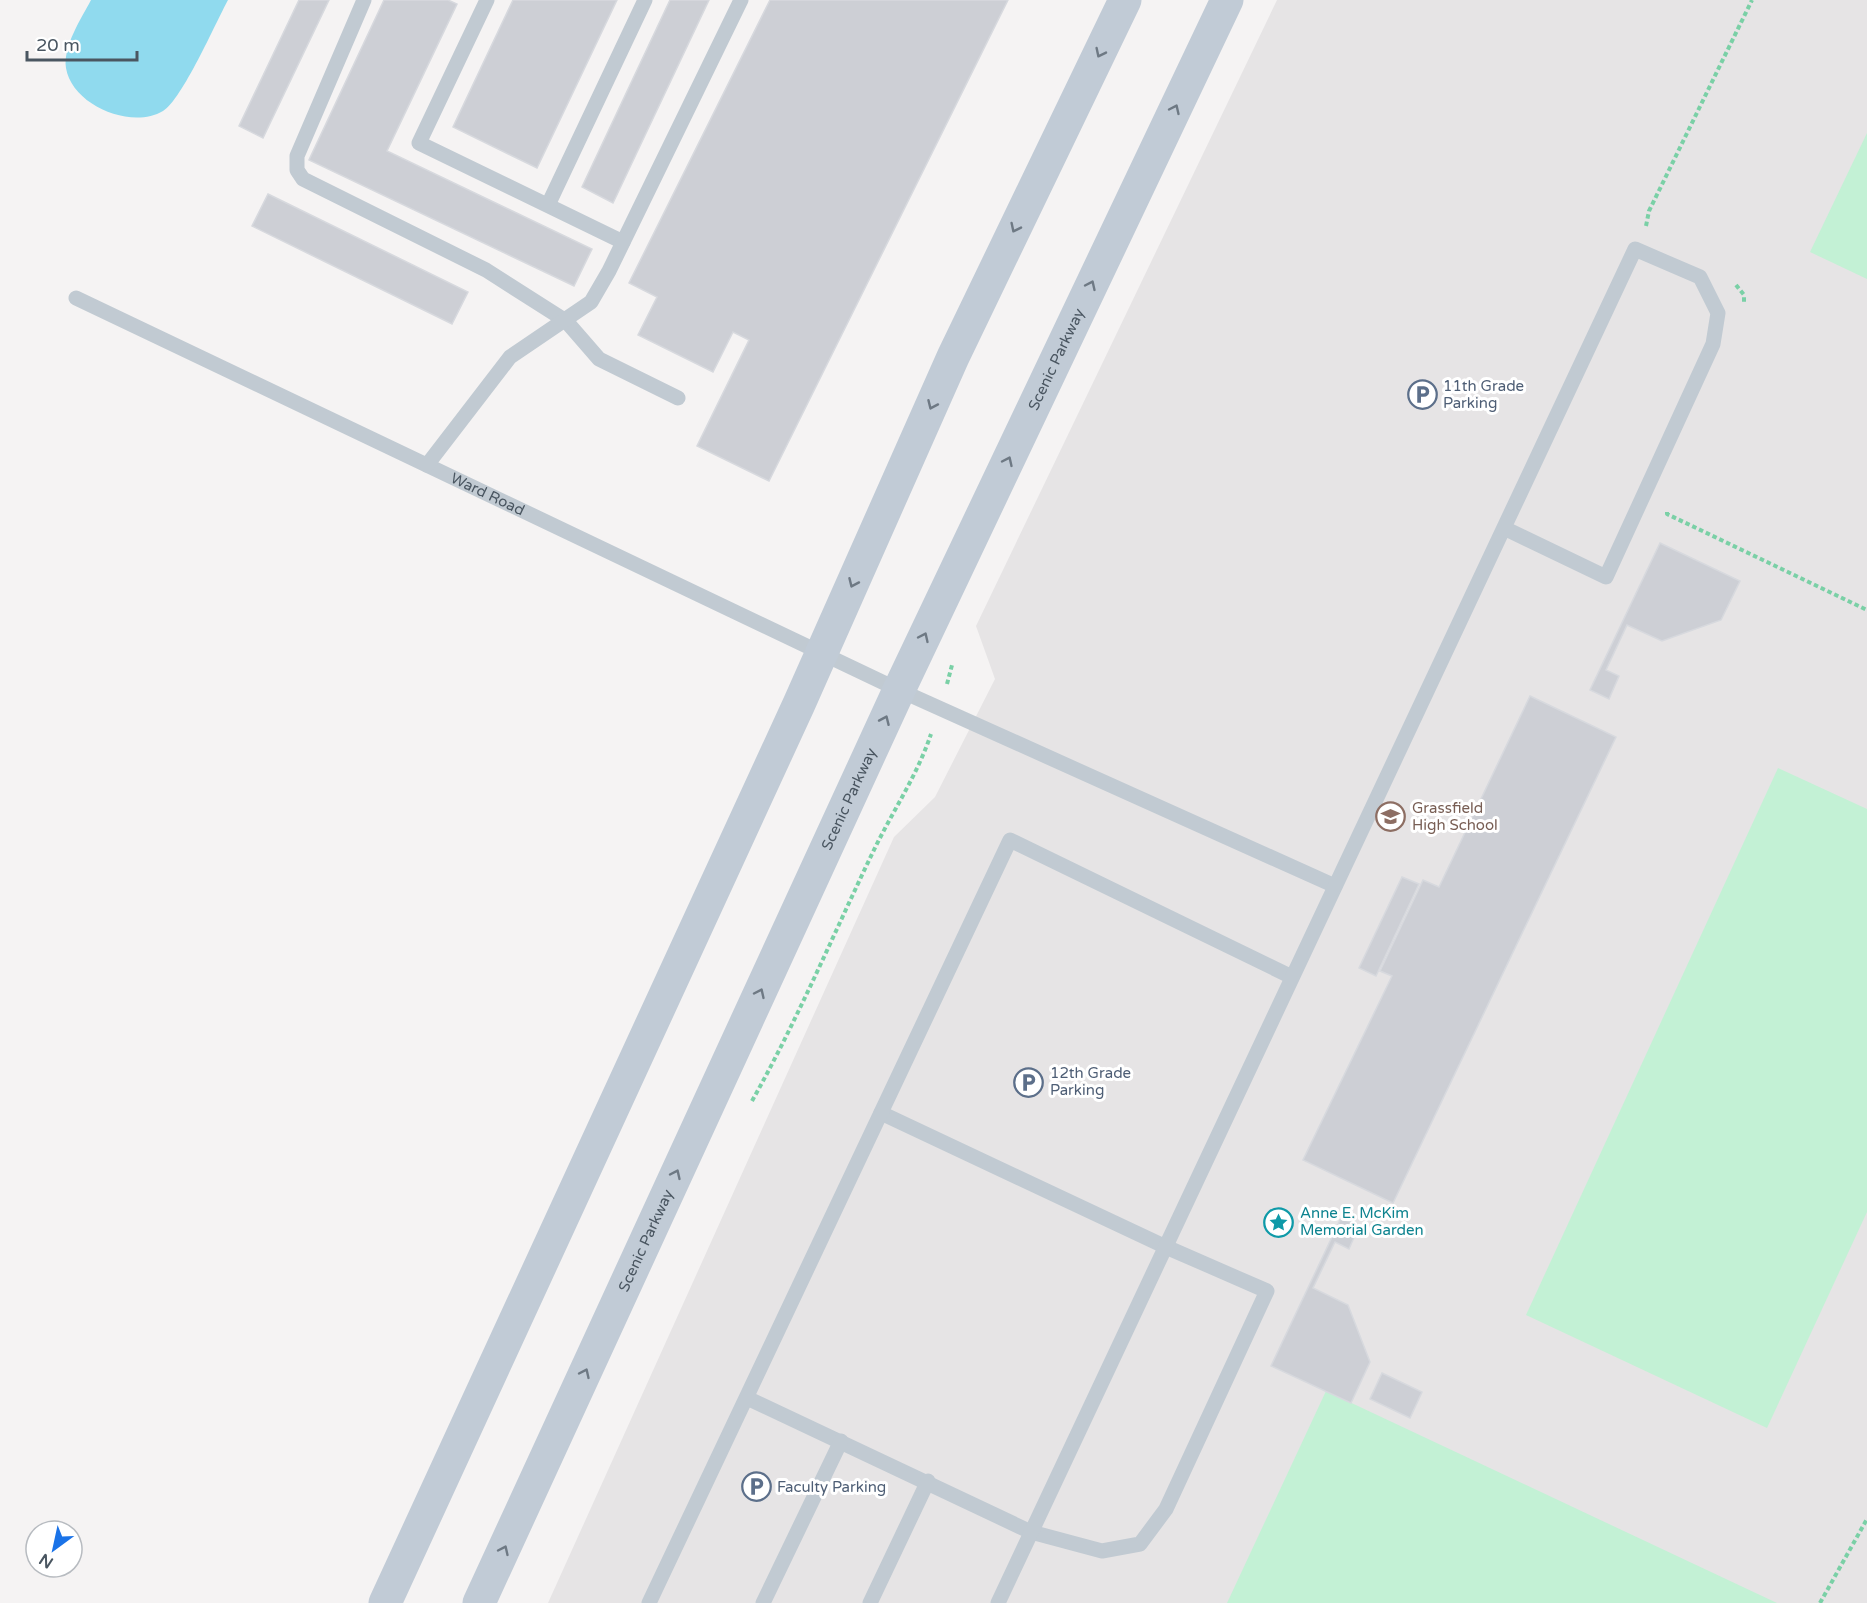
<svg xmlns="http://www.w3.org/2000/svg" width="1867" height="1603" font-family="'Varela Round',sans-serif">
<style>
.education{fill:#e6e4e5}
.green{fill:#c3f1d5}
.water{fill:#90daee}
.building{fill:#cdcfd5;stroke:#d7d9de;stroke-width:1.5}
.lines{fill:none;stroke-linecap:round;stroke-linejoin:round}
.path{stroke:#7ad0a6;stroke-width:4;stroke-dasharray:4.5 3;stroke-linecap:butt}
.lane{stroke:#c1cad2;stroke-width:15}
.secondary{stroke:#c1cbd6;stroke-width:33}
.oneway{stroke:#6e7984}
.labels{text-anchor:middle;stroke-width:6;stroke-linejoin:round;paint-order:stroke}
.street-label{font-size:15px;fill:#4a5661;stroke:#fff}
.service-label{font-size:15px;fill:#4e5e75;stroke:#fff;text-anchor:start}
.education-label{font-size:15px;fill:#785e54;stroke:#fff;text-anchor:start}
.culture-label{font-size:15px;fill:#0d838f;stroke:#fff;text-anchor:start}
</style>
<rect width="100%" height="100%" fill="#f5f3f3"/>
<polygon class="education" points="1277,0 1867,0 1867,1603 548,1603 894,837 935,797 995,679 976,626"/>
<g class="green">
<polygon points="1867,133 1867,279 1810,252"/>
<polygon points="1778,768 1867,809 1867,1212 1767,1428 1526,1315"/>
<polygon points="1326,1391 1777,1603 1227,1603"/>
</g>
<path class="water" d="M91 0H228C216 22 182 100 163 111 131 130 72 105 66 68 63 46 81 19 91 0Z"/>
<g class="building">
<polygon points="299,0 329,0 263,138 239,126"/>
<polygon points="384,0 448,0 457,4 387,151 592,249 574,286 309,160"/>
<polygon points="513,0 617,0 537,168 453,127"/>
<polygon points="670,0 709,0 613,203 582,187"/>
<polygon points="770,0 1008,0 769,481 697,446 749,340 733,332 713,372 638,335 657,297 629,283"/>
<polygon points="268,194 468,292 452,324 252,226"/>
<polygon points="1660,543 1740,581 1721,620 1662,641 1627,625 1606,670 1619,676 1609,699 1590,690"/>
<polygon points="1530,696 1616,737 1393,1203 1303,1160 1392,976 1380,971 1423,880 1439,887"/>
<polygon points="1402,877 1419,884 1376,976 1359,968"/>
<polygon points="1341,1218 1359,1226 1349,1249 1335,1242 1313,1288 1348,1305 1370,1362 1351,1403 1271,1366"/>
<polygon points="1382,1373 1422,1392 1410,1418 1370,1399"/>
</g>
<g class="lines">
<g class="path">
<polyline points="1646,226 1649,211 1752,0"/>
<polyline points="1736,285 1744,295 1744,304"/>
<polyline points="1667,512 1667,514 1867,610"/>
<polyline points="947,684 952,665"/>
<path d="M752 1101C797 1021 833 935 873 852 892 812 917 776 931 734"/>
<polyline points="1820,1603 1867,1519"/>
</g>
<g class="lane">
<polyline points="364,0 297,156 297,170 303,179 486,270 566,321 599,359 678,398"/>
<polyline points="487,0 419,143 623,242"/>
<polyline points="548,205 645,0"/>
<path id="s1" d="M76 298 899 690 1335 886"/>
<polyline points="427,465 510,357 591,302 609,271 741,0"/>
<polyline points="747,1398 1031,1532 1102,1551 1140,1544 1166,1509 1267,1291 1166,1247 881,1113"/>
<polyline points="649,1603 1010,840 1292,977"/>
<polyline points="763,1603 841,1441"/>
<polyline points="870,1603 928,1481"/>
<polyline points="998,1603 1548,434 1635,249 1700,277 1718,313 1713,344 1606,577 1504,528"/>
</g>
<g class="secondary">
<polyline points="385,1603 799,704 953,357 1125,0"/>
<path id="s2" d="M479 1603 899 690 1227 0"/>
</g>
</g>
<defs><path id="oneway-chevron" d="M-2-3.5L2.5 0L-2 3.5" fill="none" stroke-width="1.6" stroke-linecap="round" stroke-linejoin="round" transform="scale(1.5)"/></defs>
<g class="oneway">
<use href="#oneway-chevron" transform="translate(1100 53) rotate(116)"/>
<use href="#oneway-chevron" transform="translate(1175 109) rotate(-65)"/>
<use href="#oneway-chevron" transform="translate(1015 228) rotate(116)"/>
<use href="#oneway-chevron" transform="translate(1091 285) rotate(-65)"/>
<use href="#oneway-chevron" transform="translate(932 405) rotate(114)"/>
<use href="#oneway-chevron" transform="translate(1008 461) rotate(-65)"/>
<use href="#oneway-chevron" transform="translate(853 583) rotate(114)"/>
<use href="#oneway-chevron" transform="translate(924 637) rotate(-65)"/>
<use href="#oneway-chevron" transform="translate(885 720) rotate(-66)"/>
<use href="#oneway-chevron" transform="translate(760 993) rotate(-65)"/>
<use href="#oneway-chevron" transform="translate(676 1174) rotate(-65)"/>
<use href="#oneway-chevron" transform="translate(585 1373) rotate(-65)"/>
<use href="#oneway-chevron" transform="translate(504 1550) rotate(-65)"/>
</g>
<defs>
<symbol id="parking-ring" viewBox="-11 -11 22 22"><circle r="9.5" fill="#fff" stroke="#5c6f8a" stroke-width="1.5"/><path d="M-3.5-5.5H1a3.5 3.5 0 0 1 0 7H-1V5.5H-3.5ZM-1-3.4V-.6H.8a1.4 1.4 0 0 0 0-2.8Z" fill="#5c6f8a"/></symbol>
<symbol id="school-ring" viewBox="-11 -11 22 22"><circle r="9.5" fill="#fff" stroke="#8d6e63" stroke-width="1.5"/><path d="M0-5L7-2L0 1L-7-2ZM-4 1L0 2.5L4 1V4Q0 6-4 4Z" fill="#8d6e63"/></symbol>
<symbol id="sight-ring" viewBox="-11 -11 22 22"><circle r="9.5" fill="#fff" stroke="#0f9aa8" stroke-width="1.5"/><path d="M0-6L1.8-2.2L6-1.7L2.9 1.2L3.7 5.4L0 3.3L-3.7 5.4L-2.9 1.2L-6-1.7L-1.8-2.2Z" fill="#0f9aa8"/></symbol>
</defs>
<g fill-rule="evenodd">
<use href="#parking-ring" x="1406" y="378" width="33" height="33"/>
<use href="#school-ring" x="1374" y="800" width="33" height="33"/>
<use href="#parking-ring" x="1012" y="1066" width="33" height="33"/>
<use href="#sight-ring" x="1262" y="1206" width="33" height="33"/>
<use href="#parking-ring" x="740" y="1470" width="33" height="33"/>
</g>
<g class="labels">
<g class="street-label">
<text dy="5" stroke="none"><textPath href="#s2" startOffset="1371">Scenic Parkway</textPath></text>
<text dy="5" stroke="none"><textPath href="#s1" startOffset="456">Ward Road</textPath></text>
<text dy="5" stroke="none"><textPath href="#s2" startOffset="885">Scenic Parkway</textPath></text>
<text dy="5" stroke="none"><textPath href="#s2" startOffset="399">Scenic Parkway</textPath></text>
</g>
<g class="service-label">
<text x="1443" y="391">11th Grade<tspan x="1443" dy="17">Parking</tspan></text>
<text x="1050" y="1078">12th Grade<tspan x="1050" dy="17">Parking</tspan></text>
<text x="777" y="1492">Faculty Parking</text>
</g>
<g class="education-label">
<text x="1412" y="813">Grassfield<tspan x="1412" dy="17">High School</tspan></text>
</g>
<g class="culture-label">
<text x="1300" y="1218">Anne E. McKim<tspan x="1300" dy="17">Memorial Garden</tspan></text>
</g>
</g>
<g transform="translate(54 1549) rotate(213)"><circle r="28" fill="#ffffff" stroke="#b7bbc0" stroke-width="1.5"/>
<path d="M0-4.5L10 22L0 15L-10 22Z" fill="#1a73e8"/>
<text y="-9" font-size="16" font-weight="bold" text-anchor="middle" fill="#4a5661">N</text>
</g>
<path d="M27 51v9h110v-9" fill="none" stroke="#4a5661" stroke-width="3"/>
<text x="36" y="51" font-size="18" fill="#4a5661" stroke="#ffffff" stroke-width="4.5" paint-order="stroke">20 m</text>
</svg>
